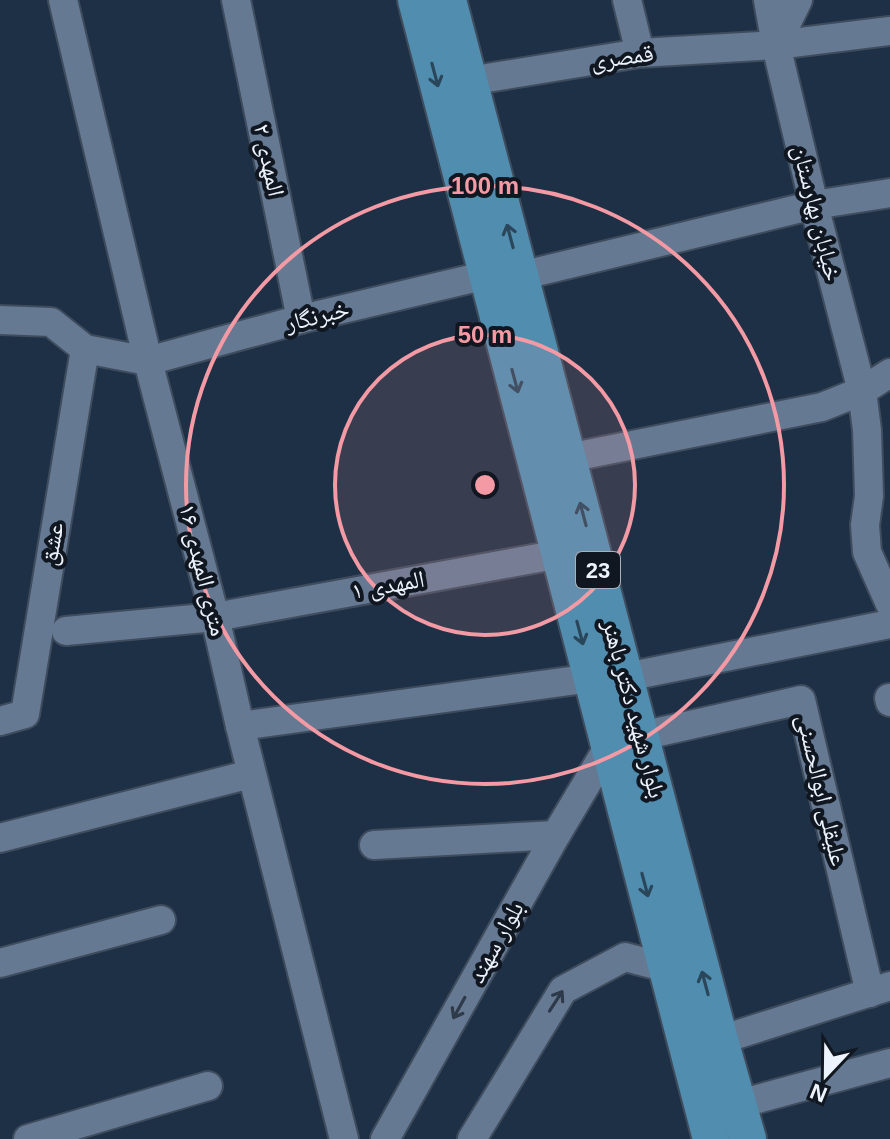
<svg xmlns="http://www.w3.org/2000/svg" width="890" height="1139" font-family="Arial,'Noto Naskh Arabic',sans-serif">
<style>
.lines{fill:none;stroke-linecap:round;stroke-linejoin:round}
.minor-casing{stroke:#3e4c5d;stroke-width:32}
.major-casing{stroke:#3e4c5d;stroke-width:40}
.minor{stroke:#657992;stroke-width:28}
.major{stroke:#508daf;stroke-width:36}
.oneway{stroke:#2a465a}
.oneway2{stroke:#2e3949}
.ring{fill:none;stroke:#f49aa4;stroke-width:4}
.labels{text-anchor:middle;stroke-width:8;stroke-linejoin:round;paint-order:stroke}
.shield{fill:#101721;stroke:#abb1ba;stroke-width:2}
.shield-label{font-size:22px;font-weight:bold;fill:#edf3fc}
.street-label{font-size:24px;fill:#edf3fc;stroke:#101721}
.centre{fill:#f49aa4;stroke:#101721;stroke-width:4}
.ring-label{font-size:24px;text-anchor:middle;font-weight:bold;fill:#f49aa4;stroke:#101721;stroke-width:8;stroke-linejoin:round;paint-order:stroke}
</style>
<rect width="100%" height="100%" fill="#1e3045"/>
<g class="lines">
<defs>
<g id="minor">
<polyline points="63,0 148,361 215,617 240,726 344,1139"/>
<polyline points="236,0 301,319"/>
<polyline points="627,0 640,53"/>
<polyline points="768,0 776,45"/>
<polyline points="798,0 776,45 814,205 862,391 867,430 869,496 865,525 867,552 890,604"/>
<polyline points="469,81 640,53 776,45 890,31"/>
<polyline points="520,276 814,205 890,193"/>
<polyline points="0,320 51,322 85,349 148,361 301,319 487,275"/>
<polyline points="568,458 822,407 862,391 890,373"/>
<polyline points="66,631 215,617 560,554"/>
<polyline points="626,677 890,624"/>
<polyline points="889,698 890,702"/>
<polyline points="0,721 25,714 85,349"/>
<polyline points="240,726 592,678"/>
<polyline points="641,736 801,700 870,993"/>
<polyline points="0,838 251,774"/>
<polyline points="374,845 556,835"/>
<polyline points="0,963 161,920"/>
<polyline points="720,1040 890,986"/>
<polyline points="739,1104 890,1063"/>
<polyline points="28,1139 208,1086"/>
<polyline points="385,1139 556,835 609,746"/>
<polyline points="472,1139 563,990 625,957 667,968"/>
</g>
<g id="major">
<polyline points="416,0 711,1139"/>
<polyline points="448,0 720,1040 748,1139"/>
</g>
</defs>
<use href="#minor" class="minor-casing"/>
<use href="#major" class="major-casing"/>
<use href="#minor" class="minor"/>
<use href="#major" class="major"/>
</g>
<defs><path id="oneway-shaft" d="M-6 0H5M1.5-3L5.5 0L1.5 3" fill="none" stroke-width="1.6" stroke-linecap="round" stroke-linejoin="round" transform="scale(2)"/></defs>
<g class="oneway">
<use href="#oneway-shaft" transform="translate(435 75) rotate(75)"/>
<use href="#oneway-shaft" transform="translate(510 236) rotate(-105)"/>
<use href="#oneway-shaft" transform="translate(515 381) rotate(75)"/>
<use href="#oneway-shaft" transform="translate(583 514) rotate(-105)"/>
<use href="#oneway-shaft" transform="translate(580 633) rotate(75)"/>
<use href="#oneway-shaft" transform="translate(645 885) rotate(75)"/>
<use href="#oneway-shaft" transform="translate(705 983) rotate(-105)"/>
</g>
<g class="oneway2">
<use href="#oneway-shaft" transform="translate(556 1001) rotate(-57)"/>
<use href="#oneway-shaft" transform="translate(459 1008) rotate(119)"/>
</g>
<circle cx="485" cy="485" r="150" fill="#f49aa4" fill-opacity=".12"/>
<g class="ring">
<circle cx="485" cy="485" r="150"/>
<circle cx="485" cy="485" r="299"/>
</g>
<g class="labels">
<rect class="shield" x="576" y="552" width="44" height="36" rx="6"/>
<g class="shield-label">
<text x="598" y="578">23</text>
</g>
<g class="street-label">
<text transform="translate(622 57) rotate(-8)" y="8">قمصری</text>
<text transform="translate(269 160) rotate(78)" y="8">المهدی ۲</text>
<text transform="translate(817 213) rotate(76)" y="8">خیابان بهارستان</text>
<text transform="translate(317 316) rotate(-14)" y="8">خبرنگار</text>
<text transform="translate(52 544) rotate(-80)" y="8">عشق</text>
<text transform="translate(203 570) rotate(76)" y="8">۱۶ متری المهدی</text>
<text transform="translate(388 585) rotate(-10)" y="8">المهدی ۱</text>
<text transform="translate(634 709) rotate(75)" y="8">بلوار شهید دکتر باهنر</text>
<text transform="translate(822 790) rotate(77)" y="8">علیقلی ابوالحسنی</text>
<text transform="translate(496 942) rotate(-61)" y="8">بلوار سهند</text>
</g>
</g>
<circle cx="485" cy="485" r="12" class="centre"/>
<g class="ring-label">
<text x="485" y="194">100 m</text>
<text x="485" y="343">50 m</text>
</g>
<g transform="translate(826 1075) rotate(202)" stroke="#101721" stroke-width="6" paint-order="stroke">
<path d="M0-6L14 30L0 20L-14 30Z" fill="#edf3fc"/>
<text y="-12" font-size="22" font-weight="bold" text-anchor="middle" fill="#edf3fc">N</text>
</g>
</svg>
